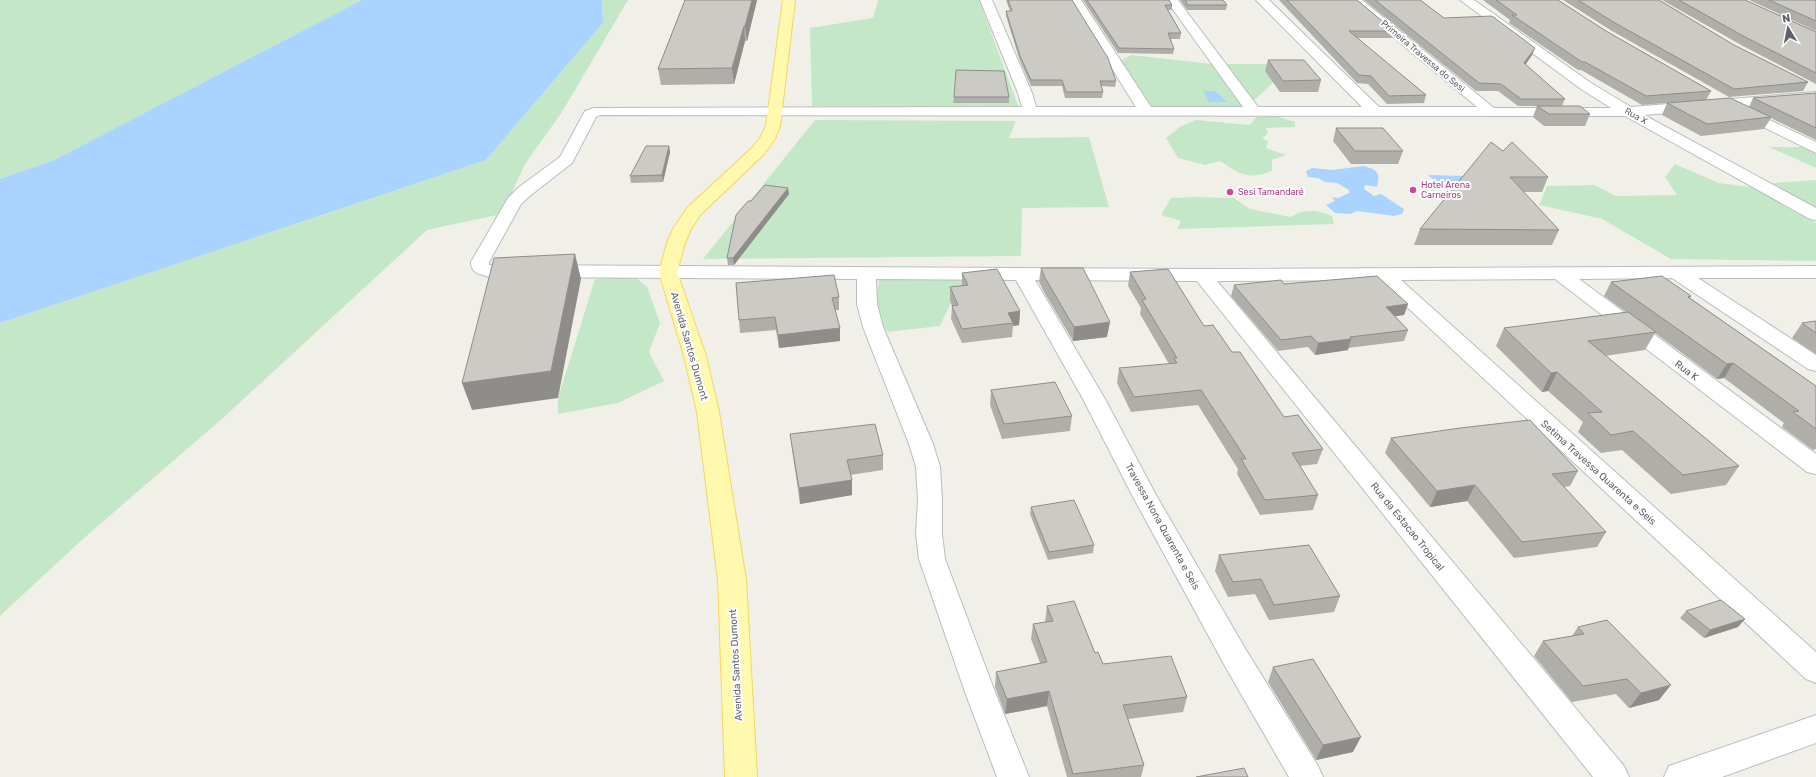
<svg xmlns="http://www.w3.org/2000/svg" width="1816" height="777" font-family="Rubik,sans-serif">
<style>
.green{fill:#c4e8c7}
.water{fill:#aad3ff}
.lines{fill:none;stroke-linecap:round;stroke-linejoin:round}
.minor-casing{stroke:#babcc1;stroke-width:2}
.major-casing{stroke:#f4d65d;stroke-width:2}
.minor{fill:#fff;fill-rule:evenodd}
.major{fill:#fff8af;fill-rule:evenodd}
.wall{fill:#afaea9}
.shaded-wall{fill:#8f8d8a}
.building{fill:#cccac5;stroke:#8f8d8a}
.hotel-dot{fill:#d1479c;stroke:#fff;stroke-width:1.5}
.labels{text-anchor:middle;stroke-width:4;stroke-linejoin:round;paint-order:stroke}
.far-street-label{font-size:9px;fill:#5f6268;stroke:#fff}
.far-hotel-label{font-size:9px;fill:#b23c85;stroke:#fff;text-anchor:start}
.street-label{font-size:10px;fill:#5f6268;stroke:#fff}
</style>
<rect width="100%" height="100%" fill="#f1f0e8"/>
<g class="green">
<polygon points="0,0 362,0 54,160 0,179"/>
<polygon points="602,0 628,0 562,112 525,164 502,214 427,230 223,418 84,538 0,616 0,323 486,160 603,23"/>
<polygon points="878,0 979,0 1019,108 812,106 810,28 873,18"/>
<polygon points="1131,55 1213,64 1293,64 1246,108 1148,106 1120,61"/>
<path d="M1276 116 1295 122V127L1266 128 1268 134 1262 138 1268 141 1266 148 1286 155 1272 160V171C1247 180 1241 175 1220 161L1205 165 1178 158 1166 138 1181 126 1196 120 1250 125 1256 117Z"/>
<polygon points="815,120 1016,121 1009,138 1089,137 1109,207 1022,208 1021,256 703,259"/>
<polygon points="1769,147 1809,147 1816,151 1816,168"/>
<polygon points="1675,164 1719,183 1757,188 1816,223 1816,261 1671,259 1602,219 1539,205 1547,186 1594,185 1616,196 1677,195 1665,177"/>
<polygon points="1816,180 1816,207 1807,208 1763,184"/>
<path d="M1195 197 1234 198 1250 209 1291 217C1304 208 1318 210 1332 216L1334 224 1177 229 1181 221 1161 215 1171 198Z"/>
<polygon points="635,277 647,287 660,323 649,352 664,381 618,403 558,414 558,398 595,279"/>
<polygon points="880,277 995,277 994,282 955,286 953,298 940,326 887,332 874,306"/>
</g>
<g class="water">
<polygon points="362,0 602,0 603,23 486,160 0,323 0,179 54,160"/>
<polygon points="1203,91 1215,91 1227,102 1209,102"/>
<path d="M1364 166C1377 170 1381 172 1377 187L1365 185 1364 189 1374 196 1381 194 1404 209 1402 214 1394 216 1357 211 1351 214 1335 213 1326 205 1335 201 1332 197 1338 198 1349 193V190L1337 183 1325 182 1318 178 1308 177 1306 171 1312 168 1332 170Z"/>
<polygon points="1428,175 1467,176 1476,183 1438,184"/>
</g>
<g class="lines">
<defs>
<g id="minor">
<path d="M980 0H992L1032 93 1036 107H1136L1069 0H1081L1151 107H1243L1166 0H1178L1258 107H1362L1256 0H1269L1379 107H1477L1349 0H1362L1494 108H1611L1581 89 1460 0H1474L1591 83 1631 107 1816 92V100L1644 115 1816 208V220L1810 219 1625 116 600 115 596 117 572 163 531 195 521 204 489 262V265L1202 269 1816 266V278H1698L1816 355V371L1808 369 1672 278 1579 279 1816 454V474L1807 472 1555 279 1401 280 1816 652V683L1806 679 1378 280 1217 281 1624 766 1629 777H1593L1197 281 1035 280 1105 399 1156 495 1246 650 1318 766 1323 777H1289L1226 668 1132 495 1083 399 1016 280 876 279 877 304 883 327 933 444 940 467 942 500V534L945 559 995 692 1029 777H997L965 692 919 559 916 534 918 500 916 467 909 444 863 327 857 304V279L490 277C480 274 471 274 471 262L508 198 519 187 560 157 585 111 594 108 1022 107 1018 93Z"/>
<polygon points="1742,107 1816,142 1816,153 1737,114 1735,111 1737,108"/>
<polygon points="1816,715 1816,743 1722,777 1664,777 1669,766"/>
</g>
<polygon id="major" points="783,0 795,0 780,126 775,139 764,154 700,215 691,229 685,243 677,272 706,356 719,412 746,580 757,777 725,777 718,580 697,412 684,356 659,272 667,243 673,229 687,208 752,148 760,138 766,126"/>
</defs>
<use href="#minor" class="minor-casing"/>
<use href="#major" class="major-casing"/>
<use href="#minor" class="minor"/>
<use href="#major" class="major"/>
</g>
<g class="wall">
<polygon points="685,0 757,0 747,41 745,41 734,84 661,85 658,69"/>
<polygon points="1006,0 1072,0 1116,81 1115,87 1101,86 1103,92 1102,98 1065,98 1062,86 1031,86 1020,61 1006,16 1006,11 1010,11"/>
<polygon points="1083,0 1169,0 1172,5 1172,10 1168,10 1181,33 1180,39 1170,39 1174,49 1173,54 1118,53"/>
<polygon points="1180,0 1223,0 1227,5 1226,10 1187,10"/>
<polygon points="1279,0 1357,0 1394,31 1392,38 1357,38 1426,95 1424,103 1387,104 1368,84 1357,83"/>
<polygon points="1364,0 1420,0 1444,18 1532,55 1525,65 1565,99 1562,106 1590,114 1585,126 1544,126 1533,117 1537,106 1518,106 1498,91 1476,91"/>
<polygon points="1483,0 1558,0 1606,31 1711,91 1706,100 1749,107 1753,98 1816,93 1816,140 1771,118 1764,129 1701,136 1662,115 1667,103 1700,100 1642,105 1581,70 1578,70 1509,23 1510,20"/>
<polygon points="1563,0 1659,0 1734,45 1808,82 1803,91 1729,97 1612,31"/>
<polygon points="1662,0 1745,0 1816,32 1816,84 1741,45"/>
<polygon points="1749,0 1816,0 1816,31"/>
<polygon points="1268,60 1321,80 1318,92 1280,92 1265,71"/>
<polygon points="954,97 1009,97 1009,103 953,103"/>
<polygon points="1336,128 1403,151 1398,164 1351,164 1333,141"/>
<polygon points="669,146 670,152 663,182 631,183 630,176"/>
<polygon points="1503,151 1548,177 1542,192 1523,192 1559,230 1552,245 1414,245 1420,229"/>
<polygon points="789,194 734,265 728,265 727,258 751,201"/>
<polygon points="1041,268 1107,337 1073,341 1044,292 1039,282"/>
<polygon points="1130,272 1204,326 1232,352 1284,417 1323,449 1317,464 1300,466 1318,495 1313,510 1260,515 1237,474 1238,469 1198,405 1131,412 1117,383 1119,368 1169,364 1140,314 1141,308 1128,286"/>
<polygon points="962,273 1020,311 1019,325 1013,326 1012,337 962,343 951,319 952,306 950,301 950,287 962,286"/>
<polygon points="1611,282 1691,296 1690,298 1816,386 1816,449 1813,450 1782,427 1784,423 1724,378 1717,379 1655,333 1645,350 1605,356 1739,466 1726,485 1671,494 1622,450 1601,453 1578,432 1583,422 1548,391 1542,392 1496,346 1504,328 1626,312 1604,296"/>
<polygon points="736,283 839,297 839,310 835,310 840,328 840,341 779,348 776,330 740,333 739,320"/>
<polygon points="1234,285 1408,304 1404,315 1395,316 1408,330 1404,341 1348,348 1348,350 1315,355 1308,347 1278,351 1231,296"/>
<polygon points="1816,321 1816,354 1792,338 1802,323"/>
<polygon points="991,390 1072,416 1070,431 1002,439 990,405"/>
<polygon points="790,434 883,455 883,470 850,475 852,480 852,495 800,504 792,449"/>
<polygon points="1391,438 1578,471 1570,486 1564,487 1606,532 1597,547 1514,558 1467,501 1430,507 1385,453"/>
<polygon points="1031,507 1094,545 1093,553 1048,560 1030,514"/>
<polygon points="1219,555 1340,596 1334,612 1269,620 1255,594 1228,597 1215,571"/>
<polygon points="1047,606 1095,653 1103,664 1187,697 1183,712 1128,719 1144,765 1141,777 1067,777 1047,706 1005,714 995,687 996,672 1040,663 1031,639 1033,624 1045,622"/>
<polygon points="1686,611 1738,627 1704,638 1680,618"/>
<polygon points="1578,627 1659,700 1629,708 1616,694 1572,702 1534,656 1543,641 1572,636"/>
<polygon points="1273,667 1353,752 1316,760 1268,682"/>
</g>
<g class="shaded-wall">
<polygon points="752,0 757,0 747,41 745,26"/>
<polygon points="744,26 745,41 734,84 732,68"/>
<polygon points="1535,48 1532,55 1521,71 1524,63"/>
<polygon points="669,146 670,152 663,182 662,175"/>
<polygon points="788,188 789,194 734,265 733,258"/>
<polygon points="575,254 581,279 558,398 472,410 462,383"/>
<polygon points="1408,304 1404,315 1382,318 1386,307"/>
<polygon points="1020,311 1019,325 1013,326 1013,323 1008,313"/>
<polygon points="1110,322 1107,337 1073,341 1074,327"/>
<polygon points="840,328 840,341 779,348 778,335"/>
<polygon points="1351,339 1348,350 1315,355 1318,343"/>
<polygon points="1733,363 1724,378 1717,379 1727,364"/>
<polygon points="1557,372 1548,391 1542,392 1551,373"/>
<polygon points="852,480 852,495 800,504 799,488"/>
<polygon points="1475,485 1467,501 1430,507 1437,491"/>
<polygon points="1745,619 1738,627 1704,638 1710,630"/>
<polygon points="1671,685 1659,700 1629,708 1641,693"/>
<polygon points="1049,691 1047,706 1005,714 1007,699"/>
<polygon points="1361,737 1353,752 1316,760 1323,745"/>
</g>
<g class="building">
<polygon points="685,0 752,0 745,26 744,26 732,68 658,69"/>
<polygon points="1008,0 1072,0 1108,58 1116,81 1100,81 1103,92 1066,92 1062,80 1031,80 1020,56 1006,11 1012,11"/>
<polygon points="1087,0 1169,0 1172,5 1165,5 1181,33 1168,33 1174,49 1119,48"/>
<polygon points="1185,0 1223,0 1227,5 1188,5"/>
<polygon points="1287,0 1357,0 1394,31 1349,31 1426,95 1389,96 1371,76 1359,75"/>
<polygon points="1375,0 1420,0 1444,18 1492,16 1535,48 1524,63 1565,99 1521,99 1501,84 1479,83"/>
<polygon points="1496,0 1558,0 1606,31 1711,91 1646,96 1585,62 1582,62 1512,15 1517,15"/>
<polygon points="1578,0 1659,0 1734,45 1808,82 1734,89 1615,23"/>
<polygon points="1679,0 1745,0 1816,32 1816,73 1745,37"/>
<polygon points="1769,0 1816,0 1816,21"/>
<polygon points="1268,60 1304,60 1321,80 1283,81"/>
<polygon points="956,70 1004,71 1009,97 954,97"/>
<polygon points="1816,93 1816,128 1753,98"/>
<polygon points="1730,98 1771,117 1707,124 1667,103"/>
<polygon points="1537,106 1580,106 1590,114 1549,114"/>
<polygon points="1336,128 1383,128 1403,151 1355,151"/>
<polygon points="1491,142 1503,151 1512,142 1548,177 1510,177 1559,230 1420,229"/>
<polygon points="646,146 669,146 662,175 630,176"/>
<polygon points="765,185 788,188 733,258 727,258 736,215 748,201 751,201"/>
<polygon points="575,254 551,371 462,383 494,258"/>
<polygon points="1041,268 1083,268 1110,322 1074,327 1045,278"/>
<polygon points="997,269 1020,311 1008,313 1013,323 962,329 952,306 958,305 950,287 968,285 962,273"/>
<polygon points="1168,269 1204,326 1213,325 1232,352 1240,352 1284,417 1298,415 1323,449 1292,453 1318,495 1265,500 1241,459 1246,459 1201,390 1134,397 1119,368 1177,363 1174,358 1177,358 1142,300 1146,299 1130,272"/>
<polygon points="834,275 839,297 832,298 840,328 778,335 775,317 739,320 736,283"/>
<polygon points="1377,276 1408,304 1386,307 1408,330 1350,337 1351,339 1318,343 1311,336 1281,340 1234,285 1281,280 1284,284"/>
<polygon points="1662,276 1691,296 1688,297 1816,386 1816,429 1793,412 1799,411 1733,363 1727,364 1611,282"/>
<polygon points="1628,312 1656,332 1588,341 1739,466 1683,475 1633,431 1611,435 1588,413 1602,412 1557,372 1551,373 1504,328"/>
<polygon points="1816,321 1816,333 1802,323"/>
<polygon points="1055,382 1072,416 1004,424 991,390"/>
<polygon points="1530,420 1578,471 1552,474 1606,532 1522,542 1475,485 1437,491 1391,438 1460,428"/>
<polygon points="875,424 883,455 847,460 852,480 799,488 790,434"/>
<polygon points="1074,500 1094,545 1049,552 1031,507"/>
<polygon points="1309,545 1340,596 1274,605 1261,579 1233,582 1219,555"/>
<polygon points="1721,600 1745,619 1710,630 1686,611"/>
<polygon points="1074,601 1095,653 1098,652 1103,664 1171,656 1187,697 1123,705 1144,765 1073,774 1049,691 1007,699 996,672 1047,662 1033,624 1053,621 1047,606"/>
<polygon points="1607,620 1671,685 1641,693 1627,679 1583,686 1543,641 1584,634 1578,627"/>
<polygon points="1313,659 1361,737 1323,745 1273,667"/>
<polygon points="1244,768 1248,777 1196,777"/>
</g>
<g class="hotel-dot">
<circle cx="1413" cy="190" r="4"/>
<circle cx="1230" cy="192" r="4"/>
</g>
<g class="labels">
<g class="far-street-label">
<text transform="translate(1423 56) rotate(40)" y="3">Primeira Travessa do Sesi</text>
<text transform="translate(1636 116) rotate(29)" y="3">Rua X</text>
</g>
<g class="far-hotel-label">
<text x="1421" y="188">Hotel Arena<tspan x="1421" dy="10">Carneiros</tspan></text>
<text x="1238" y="195">Sesi Tamandaré</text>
</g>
<g class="street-label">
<text transform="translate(690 346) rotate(74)" y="4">Avenida Santos Dumont</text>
<text transform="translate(1687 370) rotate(37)" y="4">Rua K</text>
<text transform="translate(1599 472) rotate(42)" y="4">Setima Travessa Quarenta e Seis</text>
<text transform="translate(1163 526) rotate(61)" y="4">Travessa Nona Quarenta e Seis</text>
<text transform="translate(1408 526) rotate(51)" y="4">Rua da Estacao Tropical</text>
<text transform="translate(735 665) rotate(-93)" y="4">Avenida Santos Dumont</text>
</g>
</g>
<g transform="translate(1788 28) rotate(350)" stroke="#ffffff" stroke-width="3" paint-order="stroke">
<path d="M0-3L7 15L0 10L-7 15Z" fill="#5f6268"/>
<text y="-6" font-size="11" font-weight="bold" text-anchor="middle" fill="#5f6268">N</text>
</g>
</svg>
